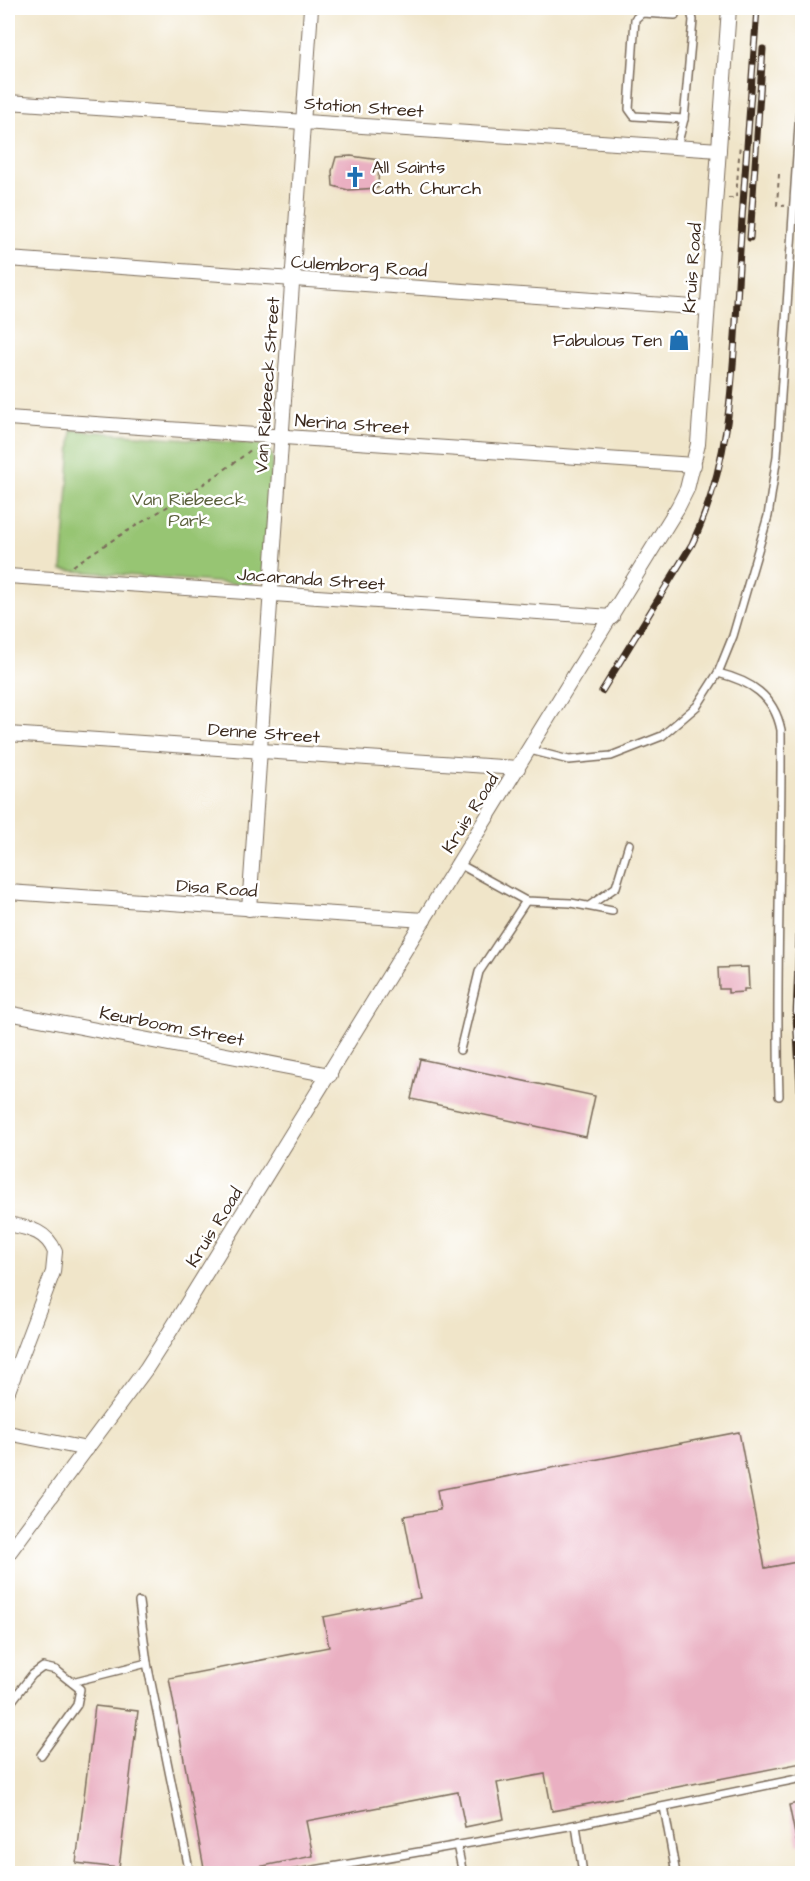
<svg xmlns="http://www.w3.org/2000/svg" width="810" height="1881" font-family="'Architects Daughter',sans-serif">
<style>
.green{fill:#97c573;stroke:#697848;stroke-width:1.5}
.building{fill:#eab0c2}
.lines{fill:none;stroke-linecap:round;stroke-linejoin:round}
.lane-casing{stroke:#7a6b5a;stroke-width:10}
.street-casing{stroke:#7a6b5a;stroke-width:16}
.path{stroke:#7a6b5a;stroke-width:2;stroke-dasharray:4.5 4.5;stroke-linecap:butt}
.lane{stroke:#fff;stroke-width:7}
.street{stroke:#fff;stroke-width:14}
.rail-casing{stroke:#3b2a1e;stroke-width:7}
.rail{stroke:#fff;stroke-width:4.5;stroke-dasharray:14;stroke-linecap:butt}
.labels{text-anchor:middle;stroke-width:5;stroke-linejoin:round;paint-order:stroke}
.street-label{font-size:18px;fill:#3b2a1e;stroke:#fff}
.poi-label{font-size:18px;fill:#3b2a1e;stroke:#fff;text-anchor:start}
.park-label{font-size:18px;fill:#5b603c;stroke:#fff}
</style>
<rect width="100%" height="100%" fill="#fff"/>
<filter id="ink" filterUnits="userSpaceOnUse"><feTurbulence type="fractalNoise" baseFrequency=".0167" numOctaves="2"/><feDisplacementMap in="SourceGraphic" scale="12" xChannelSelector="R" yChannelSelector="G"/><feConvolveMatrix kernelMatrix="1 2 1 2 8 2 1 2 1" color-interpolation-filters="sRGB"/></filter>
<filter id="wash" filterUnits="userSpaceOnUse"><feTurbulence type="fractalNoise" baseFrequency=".008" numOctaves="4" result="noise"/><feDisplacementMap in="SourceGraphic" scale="24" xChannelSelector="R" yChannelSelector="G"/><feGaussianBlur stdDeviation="1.35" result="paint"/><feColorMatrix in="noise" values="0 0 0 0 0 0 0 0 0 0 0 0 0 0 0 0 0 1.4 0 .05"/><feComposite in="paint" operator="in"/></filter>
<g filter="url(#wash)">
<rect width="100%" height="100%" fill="#f0e5c9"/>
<polygon class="green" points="72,430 266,445 273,457 264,576 250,585 62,570"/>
<g id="blocks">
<g class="building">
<polygon points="351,156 379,160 378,188 348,190 333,186 332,171 336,157"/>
<polygon points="748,967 749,989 744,989 744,992 728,993 728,989 719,989 718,968"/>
<polygon points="420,1059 595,1096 586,1137 411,1099"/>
<polygon points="739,1432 765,1568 802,1561 802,1763 552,1811 545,1774 497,1783 504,1819 465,1827 458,1792 306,1821 313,1856 224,1874 205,1874 169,1678 329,1647 323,1617 420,1598 404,1516 440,1510 437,1490"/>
<polygon points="95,1706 138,1711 119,1868 76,1863"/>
<polygon points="802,1802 802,1843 797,1844 789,1805"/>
</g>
</g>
</g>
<g filter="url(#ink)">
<use href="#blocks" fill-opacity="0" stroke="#7a6b5a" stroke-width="1.5"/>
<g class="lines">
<defs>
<g id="lane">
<polyline points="675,15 642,13 635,19 629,109 634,116 684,119"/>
<polyline points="677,146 684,119 693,20 690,8"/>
<path d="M718 673C750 681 774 695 781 730 782 852 775 974 779 1096"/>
<polyline points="530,750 569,760 611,756 662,736 697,706 718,673 733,636 768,516 777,456 802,80"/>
<polyline points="459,864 526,901 571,903 612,911"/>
<polyline points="589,906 616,887 629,844"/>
<polyline points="460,1050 479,972 526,901"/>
<polyline points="147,1663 190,1874"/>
<polyline points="72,1682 147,1663 139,1602"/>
<polyline points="8,1706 32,1675 43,1667 56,1670 80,1689 77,1705 41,1755"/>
<polyline points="664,1807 676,1874"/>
<polyline points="576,1825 583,1874"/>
<polyline points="457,1845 463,1874"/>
<polyline points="8,1870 12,1874"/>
<polyline points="291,1874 569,1826 802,1778"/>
</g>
<g id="street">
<polyline points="8,102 719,150"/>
<polyline points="8,259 707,308"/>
<polyline points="8,418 694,465"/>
<polyline points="8,576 612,617"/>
<polyline points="8,734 518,768"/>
<polyline points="8,892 424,920"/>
<polyline points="249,909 311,8"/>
<polyline points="8,1013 330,1075"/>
<path d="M8 1224C28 1228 46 1230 55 1252L53 1272 8 1391"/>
<polyline points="8,1433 87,1449"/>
<polyline points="8,1554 146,1369 169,1333 678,507 687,489 698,444 729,8"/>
</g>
</defs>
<use href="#lane" class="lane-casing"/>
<use href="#street" class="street-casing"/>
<g class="path">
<polyline points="779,174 777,205 785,206"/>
<polyline points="728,198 736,198 740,143"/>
<path d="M73 566C132 525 196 494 252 449"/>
</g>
<use href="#lane" class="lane"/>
<use href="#street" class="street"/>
<defs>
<g id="rail">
<polyline points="750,238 763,49"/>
<path d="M602 691 692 544C734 457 733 362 739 267 744 181 751 94 757 8"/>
<polyline points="802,860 796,1016 802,1124"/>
</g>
</defs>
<use href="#rail" class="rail-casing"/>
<use href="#rail" class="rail"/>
</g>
</g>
<defs>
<symbol id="church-bare" viewBox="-9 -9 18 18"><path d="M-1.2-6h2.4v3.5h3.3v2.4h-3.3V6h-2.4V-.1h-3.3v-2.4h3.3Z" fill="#1f6fb2" stroke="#fff" stroke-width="2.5" paint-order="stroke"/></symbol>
<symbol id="shop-bare" viewBox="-9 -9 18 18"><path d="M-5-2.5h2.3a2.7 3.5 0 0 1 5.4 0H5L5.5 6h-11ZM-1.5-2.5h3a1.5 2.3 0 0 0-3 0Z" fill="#1f6fb2" stroke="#fff" stroke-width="2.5" paint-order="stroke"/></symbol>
</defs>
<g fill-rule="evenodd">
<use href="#church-bare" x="340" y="162" width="30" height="30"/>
<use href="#shop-bare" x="664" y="325" width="30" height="30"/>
</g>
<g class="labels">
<g class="street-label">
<text transform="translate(364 107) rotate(4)" y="6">Station Street</text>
<text transform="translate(359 266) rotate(4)" y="6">Culemborg Road</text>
<text transform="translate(692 268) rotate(-86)" y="6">Kruis Road</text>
<text transform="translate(267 385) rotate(-86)" y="6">Van Riebeeck Street</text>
<text transform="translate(352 424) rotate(4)" y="6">Nerina Street</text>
<text transform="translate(311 579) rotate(4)" y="6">Jacaranda Street</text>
<text transform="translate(264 733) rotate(4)" y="6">Denne Street</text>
<text transform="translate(470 813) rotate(-58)" y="6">Kruis Road</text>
<text transform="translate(217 888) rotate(4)" y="6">Disa Road</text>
<text transform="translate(172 1026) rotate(11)" y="6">Keurboom Street</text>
<text transform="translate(214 1227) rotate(-58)" y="6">Kruis Road</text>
</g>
<g class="poi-label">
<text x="372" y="173">All Saints<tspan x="372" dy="21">Cath. Church</tspan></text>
<text x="662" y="346" text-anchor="end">Fabulous Ten</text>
</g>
<g class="park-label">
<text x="189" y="505">Van Riebeeck<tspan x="189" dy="21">Park</tspan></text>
</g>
</g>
<rect width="810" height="1881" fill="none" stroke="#fff" stroke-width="30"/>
</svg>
